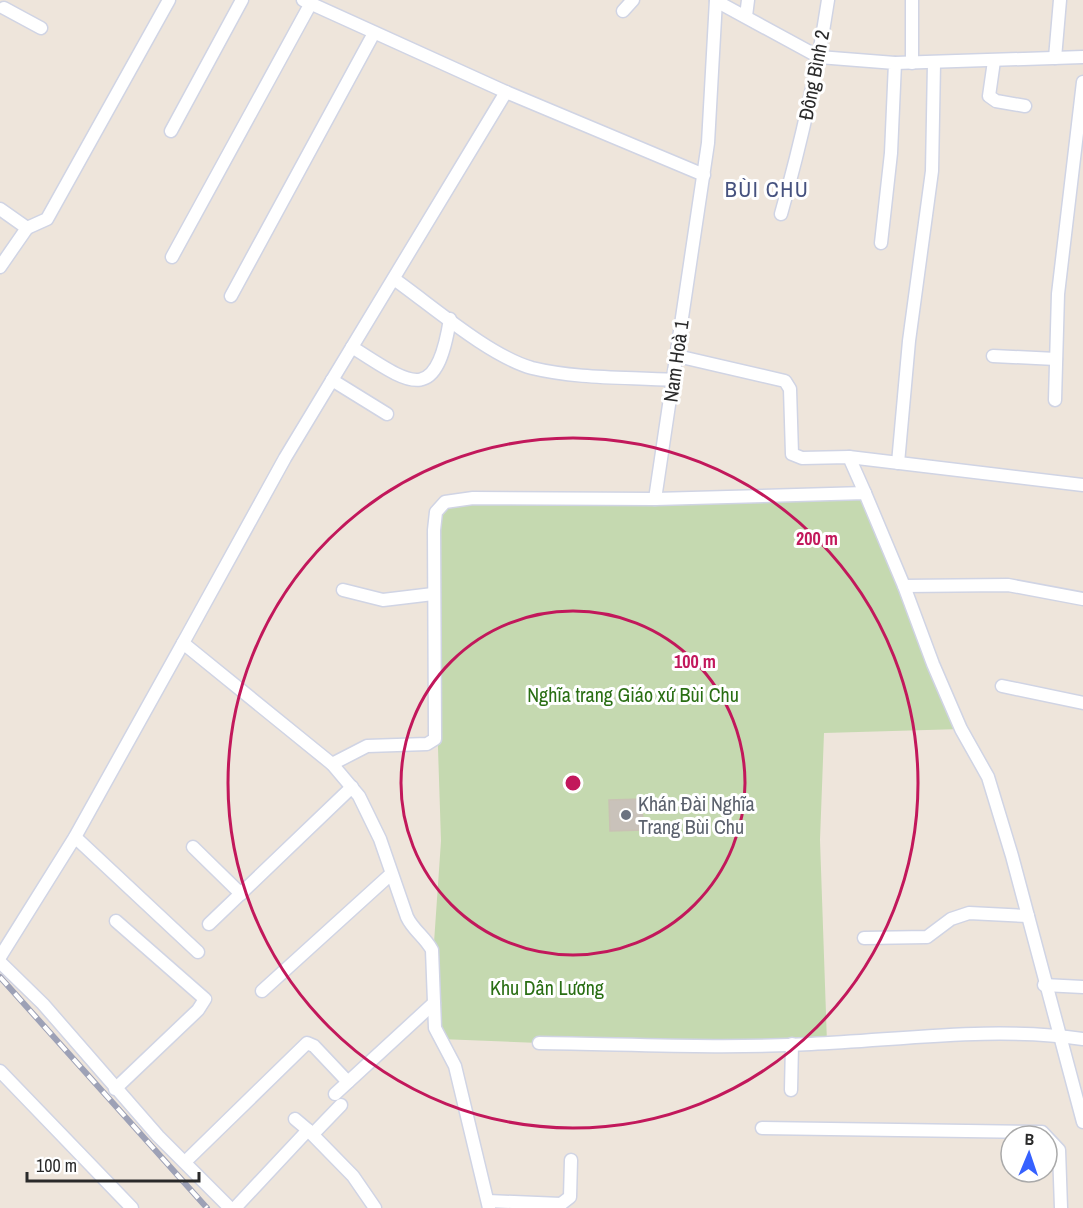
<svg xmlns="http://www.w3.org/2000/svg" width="1083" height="1208" font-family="'Archivo Narrow',sans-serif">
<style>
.cemetery{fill:#c5d9b0}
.building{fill:#c9c2ba;stroke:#c9c1b4;stroke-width:1.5}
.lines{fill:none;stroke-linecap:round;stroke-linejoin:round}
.minor-casing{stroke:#d0d4e4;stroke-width:15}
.minor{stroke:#fff;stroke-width:12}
.rail-casing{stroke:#9da1b6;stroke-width:6}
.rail{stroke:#fff;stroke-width:4;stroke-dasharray:11;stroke-linecap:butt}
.ring{fill:none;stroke:#c2185b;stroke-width:3}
.worship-dot{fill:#6b7280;stroke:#fff;stroke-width:2}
.labels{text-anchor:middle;stroke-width:6;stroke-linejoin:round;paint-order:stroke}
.street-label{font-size:20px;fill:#2a2a2a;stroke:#fff}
.park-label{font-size:20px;fill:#296e13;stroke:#fff}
.worship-label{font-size:20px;fill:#5b616d;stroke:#fff;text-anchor:start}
.quarter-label{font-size:22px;letter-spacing:1.5px;fill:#46527f;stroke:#fff}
.centre{fill:#c2185b;stroke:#fff;stroke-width:3}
.ring-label{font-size:18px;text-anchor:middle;font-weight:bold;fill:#c2185b;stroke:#fff;stroke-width:6;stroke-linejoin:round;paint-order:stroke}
</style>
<rect width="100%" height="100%" fill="#eee5db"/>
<polygon class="cemetery" points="865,493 961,729 824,733 820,840 827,1043 539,1043 440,1039 433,957 441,841 433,594 436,512 453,498"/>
<polygon class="building" points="642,799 643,830 610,831 609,800"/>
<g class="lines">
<defs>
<g id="minor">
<polyline points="303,0 506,92 704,175"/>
<polyline points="716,1 819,57 895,63 891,153 881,243"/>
<polyline points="4,8 41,28"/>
<polyline points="623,11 633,0"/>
<polyline points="746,16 748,0"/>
<polyline points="1055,58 1060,0"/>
<polyline points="994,61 989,96 996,101 1025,106"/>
<polyline points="895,63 1083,57"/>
<polyline points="912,63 912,0"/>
<polyline points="171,131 242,0"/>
<polyline points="0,209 27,228 0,267"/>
<path d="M781 214C801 143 817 73 828 0"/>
<polyline points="27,228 47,219 169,0"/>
<polyline points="172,257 311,3"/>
<path d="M394 279C431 305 489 356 532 368 577 379 628 377 673 380"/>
<polyline points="231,296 374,33"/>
<path d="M352 347C410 384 436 407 450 319"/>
<polyline points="677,356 785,381 790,389 792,454 802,458 849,457 865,493"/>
<polyline points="993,356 1056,359"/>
<polyline points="332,380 387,414"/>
<polyline points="1055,400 1058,294 1083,82"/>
<polyline points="849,457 1083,485"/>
<polyline points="898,463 909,341 932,171 934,63"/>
<polyline points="655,499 865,493 904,586 933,664 961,729 988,777 1012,856 1083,1122"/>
<polyline points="904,586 1008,585 1083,599"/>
<polyline points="343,590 383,600 433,594"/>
<polyline points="1002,686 1083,703"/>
<polyline points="332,764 367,746 427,744 435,739 434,530 436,512 445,502 473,498 655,499 708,143 716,0"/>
<polyline points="75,837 198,952"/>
<polyline points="193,847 241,894"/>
<polyline points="209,924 352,787"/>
<polyline points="864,938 927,937 951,919 969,913 1028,916"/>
<polyline points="0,957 75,837 183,643"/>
<polyline points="0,962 43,1004 158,1136 230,1208"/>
<polyline points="1044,985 1083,987"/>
<polyline points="262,991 391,874"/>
<path d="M539 1043C629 1044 721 1049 811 1044 901 1040 993 1026 1083 1039"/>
<polyline points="0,1071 132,1208"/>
<polyline points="115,1089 198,1010 205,999 116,921"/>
<polyline points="791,1090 792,1044"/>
<polyline points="335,1094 434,1003"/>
<polyline points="295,1119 308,1130"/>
<polyline points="762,1128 1042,1132 1059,1150 1061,1208"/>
<polyline points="313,1134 341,1105"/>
<polyline points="185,1162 307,1043 314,1046 348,1082"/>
<polyline points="488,1201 561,1204 570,1197 571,1160"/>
<polyline points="235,1208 308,1130 353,1176 375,1208"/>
<path d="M489 1208 455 1066 435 1028 432 950C425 937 413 930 407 917L380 839 359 796 332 764 183 643 285 458 506 92"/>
</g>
</defs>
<use href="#minor" class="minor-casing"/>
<use href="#minor" class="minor"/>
<defs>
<polyline id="rail" points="0,977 207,1208"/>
</defs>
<use href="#rail" class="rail-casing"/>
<use href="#rail" class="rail"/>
</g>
<g class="ring">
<circle cx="573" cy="783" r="172"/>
<circle cx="573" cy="783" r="345"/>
</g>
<circle class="worship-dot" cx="626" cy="815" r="6"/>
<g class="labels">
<g class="street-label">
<text transform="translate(814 75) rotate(-79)" y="7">Đông Bình 2</text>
<text transform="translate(676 361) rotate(-82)" y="7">Nam Hoà 1</text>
</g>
<g class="park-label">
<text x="633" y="702">Nghĩa trang Giáo xứ Bùi Chu</text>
<text x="547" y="995">Khu Dân Lương</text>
</g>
<g class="worship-label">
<text x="638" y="811">Khán Đài Nghĩa<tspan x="638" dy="23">Trang Bùi Chu</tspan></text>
</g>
<g class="quarter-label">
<text x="767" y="197">BÙI CHU</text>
</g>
</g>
<circle cx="573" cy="783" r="9" class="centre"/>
<g class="ring-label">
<text x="817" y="545">200 m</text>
<text x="695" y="668">100 m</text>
</g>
<g transform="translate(1029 1154) rotate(2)"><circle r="28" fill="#ffffff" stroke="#aaaaaa" stroke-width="1.5"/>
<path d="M0-4.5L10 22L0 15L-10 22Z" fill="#3661ff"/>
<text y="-9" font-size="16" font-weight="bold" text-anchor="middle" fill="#2a2a2a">B</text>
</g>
<path d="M27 1172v9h172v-9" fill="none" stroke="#2a2a2a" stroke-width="3"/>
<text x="36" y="1172" font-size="18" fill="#2a2a2a" stroke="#ffffff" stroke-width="4.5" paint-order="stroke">100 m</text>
</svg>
